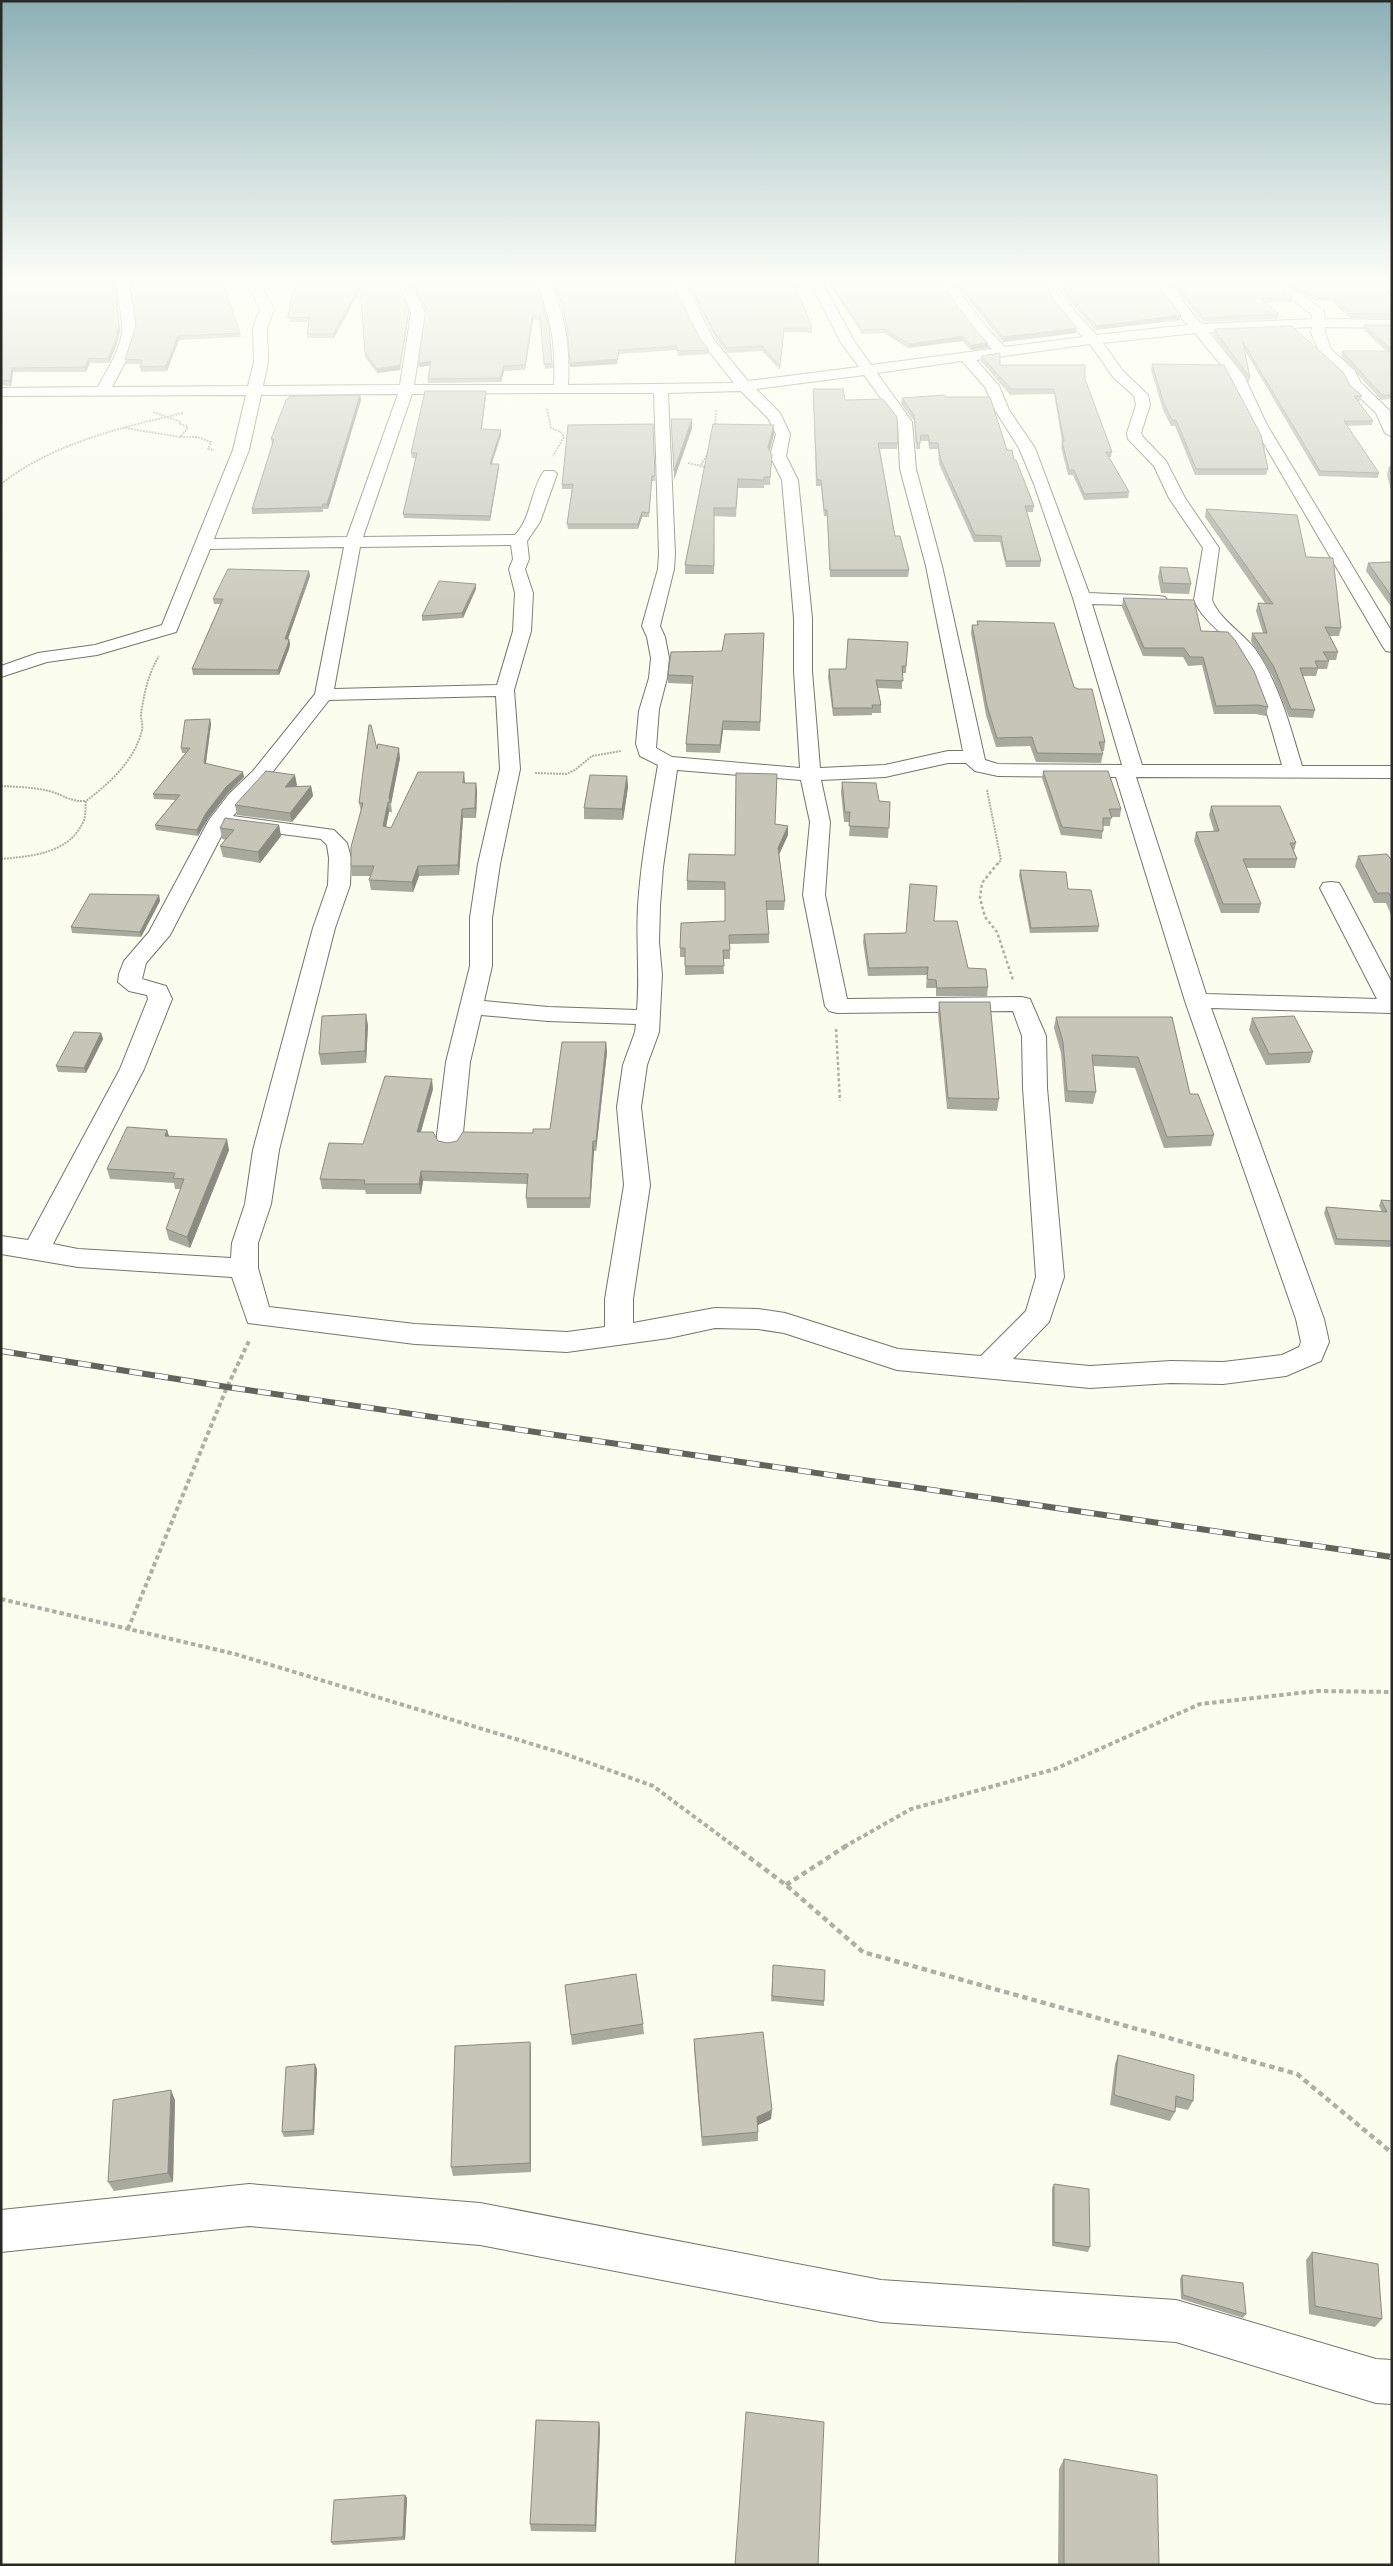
<svg xmlns="http://www.w3.org/2000/svg" width="1393" height="2566" font-family="'Noto Sans',sans-serif">
<style>
.lines{fill:none;stroke-linecap:round;stroke-linejoin:round}
.street-casing{stroke:#747669;stroke-width:2}
.path-far3{stroke:#afb0a5;stroke-width:2;stroke-dasharray:2 1;stroke-linecap:butt}
.path-far2{stroke:#afb0a5;stroke-width:2.5;stroke-dasharray:3 2.5;stroke-linecap:butt}
.path-far1{stroke:#afb0a5;stroke-width:4;stroke-dasharray:4.5 3;stroke-linecap:butt}
.path{stroke:#afb0a5;stroke-width:4.5;stroke-dasharray:5.5 4;stroke-linecap:butt}
.street{fill:#fff;fill-rule:evenodd}
.rail-casing{stroke:#63645b;stroke-width:6}
.rail{stroke:#fff;stroke-width:4.5;stroke-dasharray:13;stroke-linecap:butt}
.wall{fill:#a9aa9e}
.shaded-wall{fill:#8a8b81}
.building{fill:#c5c6b8;stroke:#8a8b81}
</style>
<rect width="100%" height="100%" fill="#fbfdee"/>
<g class="lines">
<defs>
<g id="street">
<path d="M118 280H130C129 297 136 313 135 330 134 349 121 370 112 387L248 386 254 362 253 328 260 309 245 280H257L274 309 267 328 268 362 263 386 400 385 411 313 397 280H409L425 313 414 385H554C556 342 551 319 536 280H548C566 313 570 347 568 385L734 383 701 341 671 280H683L714 340 748 381 859 367 840 341 809 280H821L854 341 871 365 992 349 978 335 938 280H950L988 329 1005 347 1083 337C1067 321 1050 302 1043 280H1055C1065 302 1080 318 1097 335L1188 325 1174 311 1172 303 1154 280H1166C1179 295 1188 310 1202 324L1312 319V315L1268 280H1282L1324 311 1325 319 1392 320V328L1325 327V333L1331 349 1354 370 1361 383 1390 411 1392 437 1385 433 1376 413 1350 388 1343 375 1320 354 1311 333 1312 327 1209 332 1244 376 1267 425 1392 632V652L1386 651 1383 647 1253 425 1230 376 1195 333 1103 343 1123 371 1148 395 1150 405 1141 433 1143 437 1166 461 1185 498 1219 548 1212 600C1220 620 1242 632 1255 649 1279 683 1290 726 1302 766H1392V778L1136 777 1206 994 1377 999 1320 888 1323 883 1331 882 1339 883 1342 888 1392 983V1013L1211 1008 1324 1319 1329 1342 1321 1361 1286 1376 1223 1384 1171 1383 1090 1388 897 1370 784 1333 758 1329 715 1328 669 1338 567 1352 415 1344 248 1323 232 1277 78 1267 1 1254V1236L28 1240 120 1069 148 999 147 995 129 991 118 982 119 974 124 961 149 932 209 820 229 794 253 771 315 694 344 547 210 549 176 632 97 655 47 662 1 677V666L38 653 95 645 162 625 233 450 246 395 1 396V388L98 387C107 370 121 349 122 330 123 313 116 297 118 280ZM1090 344 1113 377 1134 396 1136 405 1127 433 1128 439 1154 466 1169 498 1203 548 1194 600C1203 622 1226 634 1239 653 1262 686 1271 728 1282 765H1142L1092 604 1159 606 1165 605 1168 601 1165 597 1159 596 1089 593 1035 448 1009 410 999 386 976 360ZM962 361 985 387 995 410 1019 448 1034 484 1073 598 1122 765 998 764 985 760 942 566 916 469 912 422 877 373ZM864 375 898 422 900 469 926 566 963 751H948L885 765 820 768 812 671V618L798 480 786 456 790 434 780 413 756 389ZM741 391 768 418 776 434 770 456 782 480 794 618V671L800 768 672 757 656 748 659 709 667 678 669 658 665 637 660 626 674 569 675 554 668 393ZM556 393H654L659 554 658 569 642 626 647 637 651 658 649 678 639 711 636 744 640 756 658 765C650 812 641 859 638 906 636 941 640 975 637 1010L548 1007 484 1001 492 966V918L500 864 520 769 514 690 531 631 533 593 525 569 529 559 527 541 540 522 557 474 554 471H544C530 491 532 517 515 535L363 537 412 394ZM398 394 347 537 214 539 249 450 261 395ZM511 545 513 559 509 569 515 593 513 631 497 685 334 689 360 547ZM496 696 500 769 478 864 470 918V966L446 1062 436 1143 440 1149 449 1151 458 1149 462 1143 470 1062 481 1015 548 1021 636 1024 635 1032 623 1065 617 1107 624 1185 605 1299V1327L567 1332 415 1324 269 1307 258 1268V1243L271 1204 279 1150 305 1046 335 928 350 885 351 858 347 843 334 830 233 816 267 779 329 700ZM948 763H966L975 771 998 776 1116 777 1185 1001 1296 1319 1301 1342 1299 1347 1282 1355 1223 1362 1171 1361 1090 1366 1013 1359 1049 1322 1064 1277 1047 1088 1046 1036 1030 999 1022 997 847 999 825 895 830 822 821 780 885 777ZM677 770 801 780 810 822 803 895 825 1006 829 1011 837 1013 1013 1011 1022 1036 1023 1088 1036 1277 1026 1311 981 1356 898 1349 785 1313 758 1309 715 1308 633 1323V1299L650 1185 641 1107 647 1065 659 1032 662 975 659 942 660 906 663 867ZM226 827 321 839 327 845 329 858 328 885 313 928 253 1150 245 1204 232 1243 231 1258 78 1249 53 1244 144 1069 172 999 166 986 142 979 146 963 170 935Z"/>
<polygon points="249,2184 480,2203 881,2280 1176,2300 1376,2359 1392,2360 1392,2404 1376,2403 1176,2342 881,2322 480,2245 249,2226 1,2252 1,2210"/>
</g>
</defs>
<use href="#street" class="street-casing"/>
<g class="path-far3">
<polyline points="547,409 551,428 561,432 564,437 553,456"/>
<polyline points="715,427 716,409"/>
<polyline points="125,428 180,437 187,429 187,426 179,424 181,422 153,412"/>
<polyline points="180,437 197,437 211,442 208,449 214,450"/>
<polyline points="688,463 709,468"/>
<polyline points="701,465 708,453"/>
<path d="M1 484C53 443 120 428 183 413"/>
<polyline points="535,773 566,774 575,770 592,756 621,751"/>
<path d="M1 786C17 787 33 787 49 791 64 795 70 802 86 801"/>
<polyline points="987,790 1001,860 997,865"/>
<path d="M1 859C32 856 70 854 84 820 86 815 85 807 86 801 110 783 135 760 142 730 143 725 141 720 141 714 144 694 148 674 159 656"/>
</g>
<g class="path-far2">
<polyline points="998,863 982,883 980,898 985,917 997,932 1013,980"/>
<polyline points="836,1029 840,1101"/>
</g>
<g class="path-far1">
<polyline points="1,1599 235,1654 565,1754 653,1786 735,1847"/>
<polyline points="128,1629 227,1387 250,1339"/>
<polyline points="844,1847 911,1809 1055,1769 1200,1704 1317,1691 1392,1692"/>
</g>
<g class="path">
<polyline points="734,1846 786,1885 863,1952 1297,2074 1392,2153"/>
<polyline points="786,1885 846,1846"/>
</g>
<use href="#street" class="street"/>
<defs>
<polyline id="rail" points="1,1351 227,1387 1392,1557"/>
</defs>
<use href="#rail" class="rail-casing"/>
<use href="#rail" class="rail"/>
</g>
<g class="wall">
<polygon points="1,280 118,280 116,286 120,330 117,344 109,363 90,363 86,372 13,372 11,386 1,385"/>
<polygon points="130,280 222,280 240,333 241,337 179,340 167,371 141,372 140,367 141,364 126,364 125,359 136,326 131,280"/>
<polygon points="294,280 397,280 409,313 400,370 377,373 365,357 360,290 334,338 307,338 307,334 309,322 289,322 288,318"/>
<polygon points="409,280 535,280 549,327 553,368 545,369 540,320 533,320 525,370 504,371 501,382 428,383 428,379 430,365 419,367 426,311"/>
<polygon points="550,280 671,280 699,337 709,350 709,354 678,356 676,350 619,354 617,364 570,367 567,330 561,304"/>
<polygon points="685,280 793,280 812,328 812,333 784,332 780,370 762,351 727,353 716,339"/>
<polygon points="826,280 939,280 988,348 971,350 962,341 908,348 884,333 862,334"/>
<polygon points="952,280 1044,280 1054,300 1076,333 1003,342"/>
<polygon points="1057,280 1155,280 1181,315 1180,320 1095,330 1070,301"/>
<polygon points="1168,280 1272,280 1293,298 1292,302 1266,302 1279,314 1278,319 1203,322"/>
<polygon points="1284,280 1369,280 1392,294 1392,319 1350,318 1332,301 1314,301"/>
<polygon points="1364,325 1392,325 1392,399 1381,400 1341,356 1342,351 1386,351 1363,329"/>
<polygon points="1214,329 1350,385 1362,396 1360,401 1358,401 1373,421 1372,425 1347,426 1379,473 1378,478 1319,476 1245,351 1250,378 1249,383 1213,334"/>
<polygon points="981,356 1000,365 1085,379 1112,452 1111,457 1109,457 1129,492 1128,498 1084,500 1073,475 1068,475 1061,447 1062,441 1054,394 1010,395 981,361"/>
<polygon points="1152,364 1268,469 1266,475 1195,475 1175,426 1171,426 1163,410 1151,370"/>
<polygon points="813,389 845,400 898,443 897,449 880,449 895,536 909,570 908,577 830,577 827,516 824,516 821,486 816,486"/>
<polygon points="486,391 486,395 482,429 501,430 501,435 492,464 499,468 490,521 404,518 403,514 416,458 412,458 411,453"/>
<polygon points="360,395 361,400 328,509 323,509 323,512 252,514 252,509 273,444 272,444 271,439"/>
<polygon points="946,397 1007,450 1014,460 1034,506 1033,512 1027,512 1041,561 1040,567 1006,567 1000,542 974,542 939,464 938,449 929,449 928,441 920,441 920,449 916,449 914,421 901,404 902,398"/>
<polygon points="653,424 655,481 652,481 649,517 642,517 638,529 568,529 567,524 572,489 562,489 562,485"/>
<polygon points="713,424 774,434 770,450 772,455 770,485 764,485 764,488 738,488 736,517 714,516 714,574 685,574 685,565"/>
<polygon points="1389,467 1392,467 1392,493 1387,475"/>
<polygon points="1206,509 1306,557 1341,628 1339,636 1329,636 1338,652 1336,660 1328,660 1329,661 1327,669 1318,669 1316,676 1303,676 1315,710 1313,718 1289,717 1272,675 1251,641 1252,633 1263,633 1256,611 1258,603 1265,603 1205,517"/>
<polygon points="1392,562 1392,608 1366,571 1368,563"/>
<polygon points="1160,567 1191,584 1189,594 1161,593 1158,577"/>
<polygon points="309,571 310,576 288,639 289,639 290,644 289,649 279,675 193,675 192,669 220,604 214,604 213,599"/>
<polygon points="476,589 463,618 422,621 422,616"/>
<polygon points="1123,598 1201,631 1268,707 1266,716 1256,714 1214,714 1202,665 1188,666 1183,657 1143,656 1122,607"/>
<polygon points="977,621 1074,687 1105,742 1104,751 1102,751 1103,754 1101,763 1036,762 1030,746 996,747 986,715 971,633 972,625 977,625"/>
<polygon points="764,633 760,731 723,730 720,753 686,752 686,744 692,684 668,683 668,675"/>
<polygon points="908,642 906,673 902,673 902,689 878,688 881,705 881,713 872,713 872,715 833,716 828,677 829,669 846,669"/>
<polygon points="210,719 211,724 206,764 244,777 228,793 208,819 198,836 156,830 155,825 175,800 154,799 153,794 185,753 182,753 181,748"/>
<polygon points="377,749 400,758 391,804 392,812 389,812 386,827 391,828 465,782 465,783 476,783 477,792 476,818 463,818 459,875 419,876 413,892 371,890 369,880 371,876 352,876 351,866 361,811 359,803"/>
<polygon points="1043,771 1121,809 1120,817 1111,817 1110,826 1103,826 1102,839 1061,835 1042,778"/>
<polygon points="627,776 628,787 623,820 584,819 584,808"/>
<polygon points="842,782 879,801 890,802 888,838 849,836 850,822 844,822 841,792"/>
<polygon points="297,785 295,787 311,786 313,796 292,822 237,815 235,805"/>
<polygon points="1211,806 1296,843 1294,851 1297,859 1295,868 1246,868 1261,904 1259,913 1221,913 1194,841 1196,832 1214,831 1209,815"/>
<polygon points="775,824 788,826 788,835 779,854 785,901 784,910 767,910 769,934 769,943 730,944 730,959 723,959 724,974 685,975 685,957 680,957 680,948 725,921 725,890 687,890 687,881 735,855"/>
<polygon points="279,825 281,836 260,863 223,857 220,846 226,840 222,839 220,828"/>
<polygon points="1358,856 1392,861 1392,917 1386,903 1374,903 1355,866"/>
<polygon points="1020,870 1068,889 1099,926 1098,932 1030,933 1019,875"/>
<polygon points="159,895 160,901 141,937 72,933 71,927"/>
<polygon points="934,921 968,968 988,987 987,996 936,996 936,988 926,988 927,975 868,976 863,942 864,934 906,933"/>
<polygon points="939,1002 999,1099 997,1111 947,1109 938,1014"/>
<polygon points="1056,1017 1172,1017 1190,1094 1214,1135 1211,1146 1164,1148 1135,1068 1093,1066 1096,1092 1093,1104 1065,1102 1061,1053 1054,1028"/>
<polygon points="1252,1018 1313,1052 1310,1063 1266,1065 1249,1030"/>
<polygon points="368,1025 366,1063 321,1065 319,1054"/>
<polygon points="101,1033 103,1039 86,1073 58,1072 56,1066"/>
<polygon points="606,1042 607,1052 596,1151 594,1151 590,1208 527,1208 526,1198 527,1184 423,1181 421,1194 366,1194 365,1190 322,1189 320,1179 363,1144 433,1089 421,1132 438,1141 448,1143 533,1133 550,1129"/>
<polygon points="167,1130 169,1136 229,1150 190,1248 169,1240 166,1229 181,1189 175,1189 174,1183 110,1179 107,1169"/>
<polygon points="1381,1200 1392,1201 1392,1247 1335,1245 1324,1213 1326,1207 1382,1212 1379,1206"/>
<polygon points="773,1965 824,2001 824,2006 771,2001"/>
<polygon points="565,1985 643,2024 644,2034 572,2045"/>
<polygon points="694,2039 771,2119 757,2125 758,2132 758,2141 702,2146 694,2049"/>
<polygon points="530,2042 531,2052 531,2172 453,2176 451,2167"/>
<polygon points="1118,2055 1193,2101 1188,2110 1175,2107 1175,2112 1170,2121 1110,2105 1115,2064"/>
<polygon points="317,2069 314,2135 284,2137 282,2132"/>
<polygon points="175,2100 173,2182 114,2191 108,2182"/>
<polygon points="1054,2184 1090,2247 1088,2252 1052,2246 1052,2188"/>
<polygon points="1312,2252 1382,2319 1375,2327 1309,2314 1306,2260"/>
<polygon points="1182,2275 1246,2314 1243,2318 1181,2299 1180,2279"/>
<polygon points="599,2422 600,2430 596,2532 531,2531 530,2524"/>
<polygon points="1064,2459 1159,2565 1058,2565 1059,2469"/>
<polygon points="405,2495 407,2498 405,2540 333,2545 331,2542"/>
</g>
<g class="shaded-wall">
<polygon points="116,280 118,280 116,286 120,330 117,344 109,363 108,359"/>
<polygon points="360,286 360,290 334,338 333,334"/>
<polygon points="409,309 409,313 400,370 377,373 377,369"/>
<polygon points="1181,315 1180,320 1095,330 1096,326"/>
<polygon points="532,316 533,320 525,370 525,365"/>
<polygon points="1077,328 1076,333 1003,342 1003,337"/>
<polygon points="178,336 179,340 167,371 166,366"/>
<polygon points="963,336 962,341 908,348 909,344"/>
<polygon points="988,343 988,348 971,350 971,345"/>
<polygon points="619,350 617,364 570,367 570,363"/>
<polygon points="89,358 90,363 86,372 85,367"/>
<polygon points="431,361 432,365 419,367 418,363"/>
<polygon points="504,366 504,371 501,382 500,378"/>
<polygon points="12,368 13,372 11,386 10,381"/>
<polygon points="486,391 486,395 481,434 481,429"/>
<polygon points="360,395 361,400 328,509 327,504"/>
<polygon points="692,419 692,429 674,480 674,471"/>
<polygon points="774,425 774,434 768,456 768,447"/>
<polygon points="501,430 501,435 490,468 490,464"/>
<polygon points="499,464 499,468 490,521 490,516"/>
<polygon points="642,512 642,517 638,529 638,524"/>
<polygon points="309,571 310,576 286,644 285,639"/>
<polygon points="476,584 476,589 463,618 462,613"/>
<polygon points="289,639 290,644 289,649 279,675 278,670"/>
<polygon points="210,719 211,724 205,769 204,763"/>
<polygon points="723,721 723,730 720,753 720,745"/>
<polygon points="399,748 400,758 391,804 389,797"/>
<polygon points="243,772 244,777 228,793 208,819 198,836 197,830 206,813 226,787"/>
<polygon points="464,772 465,782 464,793 463,783"/>
<polygon points="295,775 297,785 287,796 285,787"/>
<polygon points="627,776 628,787 623,820 622,809"/>
<polygon points="476,783 477,792 476,818 475,808"/>
<polygon points="311,786 313,796 292,822 290,813"/>
<polygon points="388,802 389,812 384,836 383,826"/>
<polygon points="462,809 463,818 459,875 458,865"/>
<polygon points="279,825 281,836 260,863 258,852"/>
<polygon points="788,826 788,835 778,857 778,848"/>
<polygon points="418,866 419,876 413,892 412,882"/>
<polygon points="159,895 160,901 141,937 140,932"/>
<polygon points="366,1014 368,1025 366,1063 365,1051"/>
<polygon points="101,1033 103,1039 86,1073 84,1068"/>
<polygon points="606,1042 607,1052 596,1151 596,1141"/>
<polygon points="432,1079 433,1089 418,1141 417,1132"/>
<polygon points="167,1130 170,1140 165,1136"/>
<polygon points="227,1139 229,1150 190,1248 187,1237"/>
<polygon points="593,1141 594,1151 590,1208 590,1198"/>
<polygon points="421,1171 423,1181 421,1194 419,1184"/>
<polygon points="530,2042 531,2052 531,2172 530,2163"/>
<polygon points="315,2064 317,2069 314,2135 313,2130"/>
<polygon points="171,2090 175,2100 173,2182 168,2173"/>
<polygon points="772,2110 771,2119 756,2126 757,2117"/>
<polygon points="1,2387 2,2388 1,2420"/>
<polygon points="599,2422 600,2430 596,2532 595,2525"/>
<polygon points="405,2495 407,2498 405,2540 403,2537"/>
</g>
<g class="building">
<polygon points="1,280 116,280 115,282 119,325 116,339 108,359 89,358 85,367 12,368 10,381 1,380"/>
<polygon points="131,280 222,280 223,281 240,333 178,336 166,366 140,367 142,360 125,359 136,326"/>
<polygon points="294,280 397,280 409,309 400,365 377,369 365,352 360,286 333,334 307,334 310,317 288,318"/>
<polygon points="411,280 535,280 549,327 552,364 544,364 540,316 532,316 525,365 504,366 500,378 428,379 431,361 418,363 426,308"/>
<polygon points="552,280 671,280 699,337 709,350 678,351 676,346 619,350 617,359 570,363 567,326 561,300"/>
<polygon points="687,280 793,280 812,328 784,328 780,366 762,346 727,348 716,335"/>
<polygon points="829,280 939,280 977,332 988,343 971,345 963,336 909,344 885,329 862,330"/>
<polygon points="956,280 1044,280 1054,300 1077,328 1003,337"/>
<polygon points="1060,280 1155,280 1181,315 1096,326 1070,297"/>
<polygon points="1172,280 1272,280 1293,298 1261,298 1279,314 1204,318"/>
<polygon points="1291,280 1369,280 1392,294 1392,314 1351,313 1333,297 1315,297"/>
<polygon points="1364,325 1392,325 1392,350"/>
<polygon points="1292,326 1343,372 1350,385 1362,396 1354,396 1373,421 1344,421 1379,473 1320,471 1243,342 1250,378 1214,329"/>
<polygon points="1342,351 1392,351 1392,395 1382,395"/>
<polygon points="1000,353 1000,365 1085,365 1085,379 1112,452 1106,452 1129,492 1084,494 1074,470 1069,470 1062,441 1064,441 1054,389 1011,389 981,356"/>
<polygon points="1152,364 1224,365 1261,435 1268,469 1196,469 1176,420 1172,420 1164,404"/>
<polygon points="813,389 843,389 845,400 883,399 897,417 898,443 878,443 895,536 900,536 909,570 830,570 827,510 824,510 821,480 817,480"/>
<polygon points="425,391 486,391 481,429 501,430 490,464 499,464 490,516 403,514 417,453 411,453"/>
<polygon points="360,395 327,504 323,504 322,507 252,509 274,439 271,439 286,400 290,396"/>
<polygon points="944,395 946,397 990,397 1007,450 1012,450 1014,460 1016,460 1034,506 1025,506 1041,561 1006,561 1001,536 975,535 940,458 938,443 930,443 928,435 921,435 920,443 917,443 914,415 902,398"/>
<polygon points="671,419 692,419 674,471"/>
<polygon points="653,424 655,476 652,476 649,513 642,512 638,524 567,524 573,484 562,485 568,425"/>
<polygon points="713,424 774,425 768,447 772,455 770,477 764,477 764,480 738,479 736,508 714,508 714,566 685,565"/>
<polygon points="1389,467 1392,467 1392,477"/>
<polygon points="1206,509 1297,515 1306,557 1333,558 1341,628 1325,627 1338,652 1323,652 1329,661 1315,661 1318,668 1300,668 1315,710 1291,709 1274,667 1252,633 1267,633 1258,603 1273,604"/>
<polygon points="1392,562 1392,597 1368,563"/>
<polygon points="1160,567 1187,568 1191,584 1163,583"/>
<polygon points="228,569 309,571 285,639 289,639 288,644 278,670 192,669 223,599 213,599"/>
<polygon points="439,581 476,584 462,613 422,616"/>
<polygon points="1123,598 1194,600 1201,631 1228,632 1235,640 1254,671 1268,707 1258,705 1216,706 1203,657 1190,657 1184,648 1144,648"/>
<polygon points="977,621 1054,623 1074,687 1078,689 1092,689 1105,742 1099,742 1103,754 1037,753 1032,737 997,738 987,706 972,625 978,625"/>
<polygon points="764,633 760,722 723,721 720,745 686,744 693,676 668,675 671,652 722,651 725,634"/>
<polygon points="848,639 908,642 906,666 902,666 903,681 876,680 881,705 872,705 873,708 833,708 829,669 846,669"/>
<polygon points="210,719 204,763 243,772 226,787 206,813 197,830 155,825 180,795 153,794 190,748 181,748 185,720"/>
<polygon points="369,725 371,725 377,749 378,744 399,748 389,797 390,802 388,802 383,826 391,828 418,772 464,772 463,783 476,783 475,808 462,809 458,865 418,866 412,882 369,880 374,866 351,866 351,847 363,803 359,803"/>
<polygon points="266,771 295,775 285,787 311,786 290,813 235,805"/>
<polygon points="1043,771 1108,771 1121,809 1109,809 1112,818 1103,818 1103,831 1062,827"/>
<polygon points="736,773 777,774 775,824 788,826 778,848 785,901 766,901 769,934 729,935 730,950 723,950 724,966 685,966 685,948 680,948 681,923 725,921 725,882 687,881 689,854 735,855"/>
<polygon points="590,775 627,776 622,809 584,808"/>
<polygon points="842,782 876,783 879,801 890,802 889,828 849,826 850,812 845,812"/>
<polygon points="1211,806 1280,806 1296,843 1290,843 1297,859 1243,859 1261,904 1223,904 1196,832 1219,831"/>
<polygon points="225,818 279,825 258,852 220,846 234,830 220,828"/>
<polygon points="1387,854 1392,861 1392,900 1389,893 1377,893 1358,856"/>
<polygon points="1020,870 1066,872 1068,889 1091,890 1099,926 1031,928"/>
<polygon points="910,884 937,886 934,921 957,921 968,968 986,969 988,987 937,988 936,980 927,979 928,967 869,968 864,934 906,933"/>
<polygon points="90,894 159,895 140,932 71,927"/>
<polygon points="939,1002 990,1002 999,1099 948,1098"/>
<polygon points="366,1014 365,1051 319,1054 322,1016"/>
<polygon points="1294,1016 1313,1052 1269,1054 1252,1018"/>
<polygon points="1056,1017 1172,1017 1190,1094 1198,1094 1214,1135 1167,1137 1138,1057 1092,1055 1096,1092 1067,1091 1063,1042"/>
<polygon points="74,1032 101,1033 84,1068 56,1066"/>
<polygon points="562,1042 606,1042 596,1141 593,1141 590,1198 526,1198 528,1174 421,1171 419,1184 364,1184 365,1180 320,1179 329,1143 363,1144 385,1076 432,1079 417,1132 433,1132 438,1141 448,1143 457,1141 463,1132 533,1133 533,1129 550,1129"/>
<polygon points="127,1127 167,1130 165,1136 227,1139 187,1237 166,1229 184,1179 173,1178 175,1173 107,1169"/>
<polygon points="1381,1200 1392,1201 1392,1241 1337,1239 1326,1207 1387,1212"/>
<polygon points="773,1965 825,1970 824,2001 772,1996"/>
<polygon points="636,1974 643,2024 571,2035 565,1985"/>
<polygon points="763,2032 772,2110 757,2117 758,2132 702,2137 694,2039"/>
<polygon points="530,2042 530,2163 451,2167 455,2046"/>
<polygon points="1118,2055 1194,2075 1193,2101 1176,2096 1175,2112 1114,2095"/>
<polygon points="315,2064 313,2130 282,2132 286,2067"/>
<polygon points="171,2090 168,2173 108,2182 113,2100"/>
<polygon points="1054,2184 1089,2189 1090,2247 1054,2242"/>
<polygon points="1312,2252 1378,2264 1382,2319 1315,2306"/>
<polygon points="1182,2275 1243,2283 1246,2314 1183,2295"/>
<polygon points="746,2412 824,2422 818,2565 735,2565"/>
<polygon points="536,2420 599,2422 595,2525 530,2524"/>
<polygon points="1064,2459 1157,2475 1159,2565 1064,2565"/>
<polygon points="405,2495 403,2537 331,2542 334,2500"/>
</g>
<linearGradient id="sky" x2="0" y2="1"><stop stop-color="#8cafb5"/><stop offset="0.44" stop-color="#fdfef7"/><stop offset="1" stop-color="#fdfef7" stop-opacity="0"/></linearGradient>
<rect width="1393" height="639" fill="url(#sky)"/>
<rect width="1393" height="2566" fill="none" stroke="#292a24" stroke-width="5"/>
</svg>
